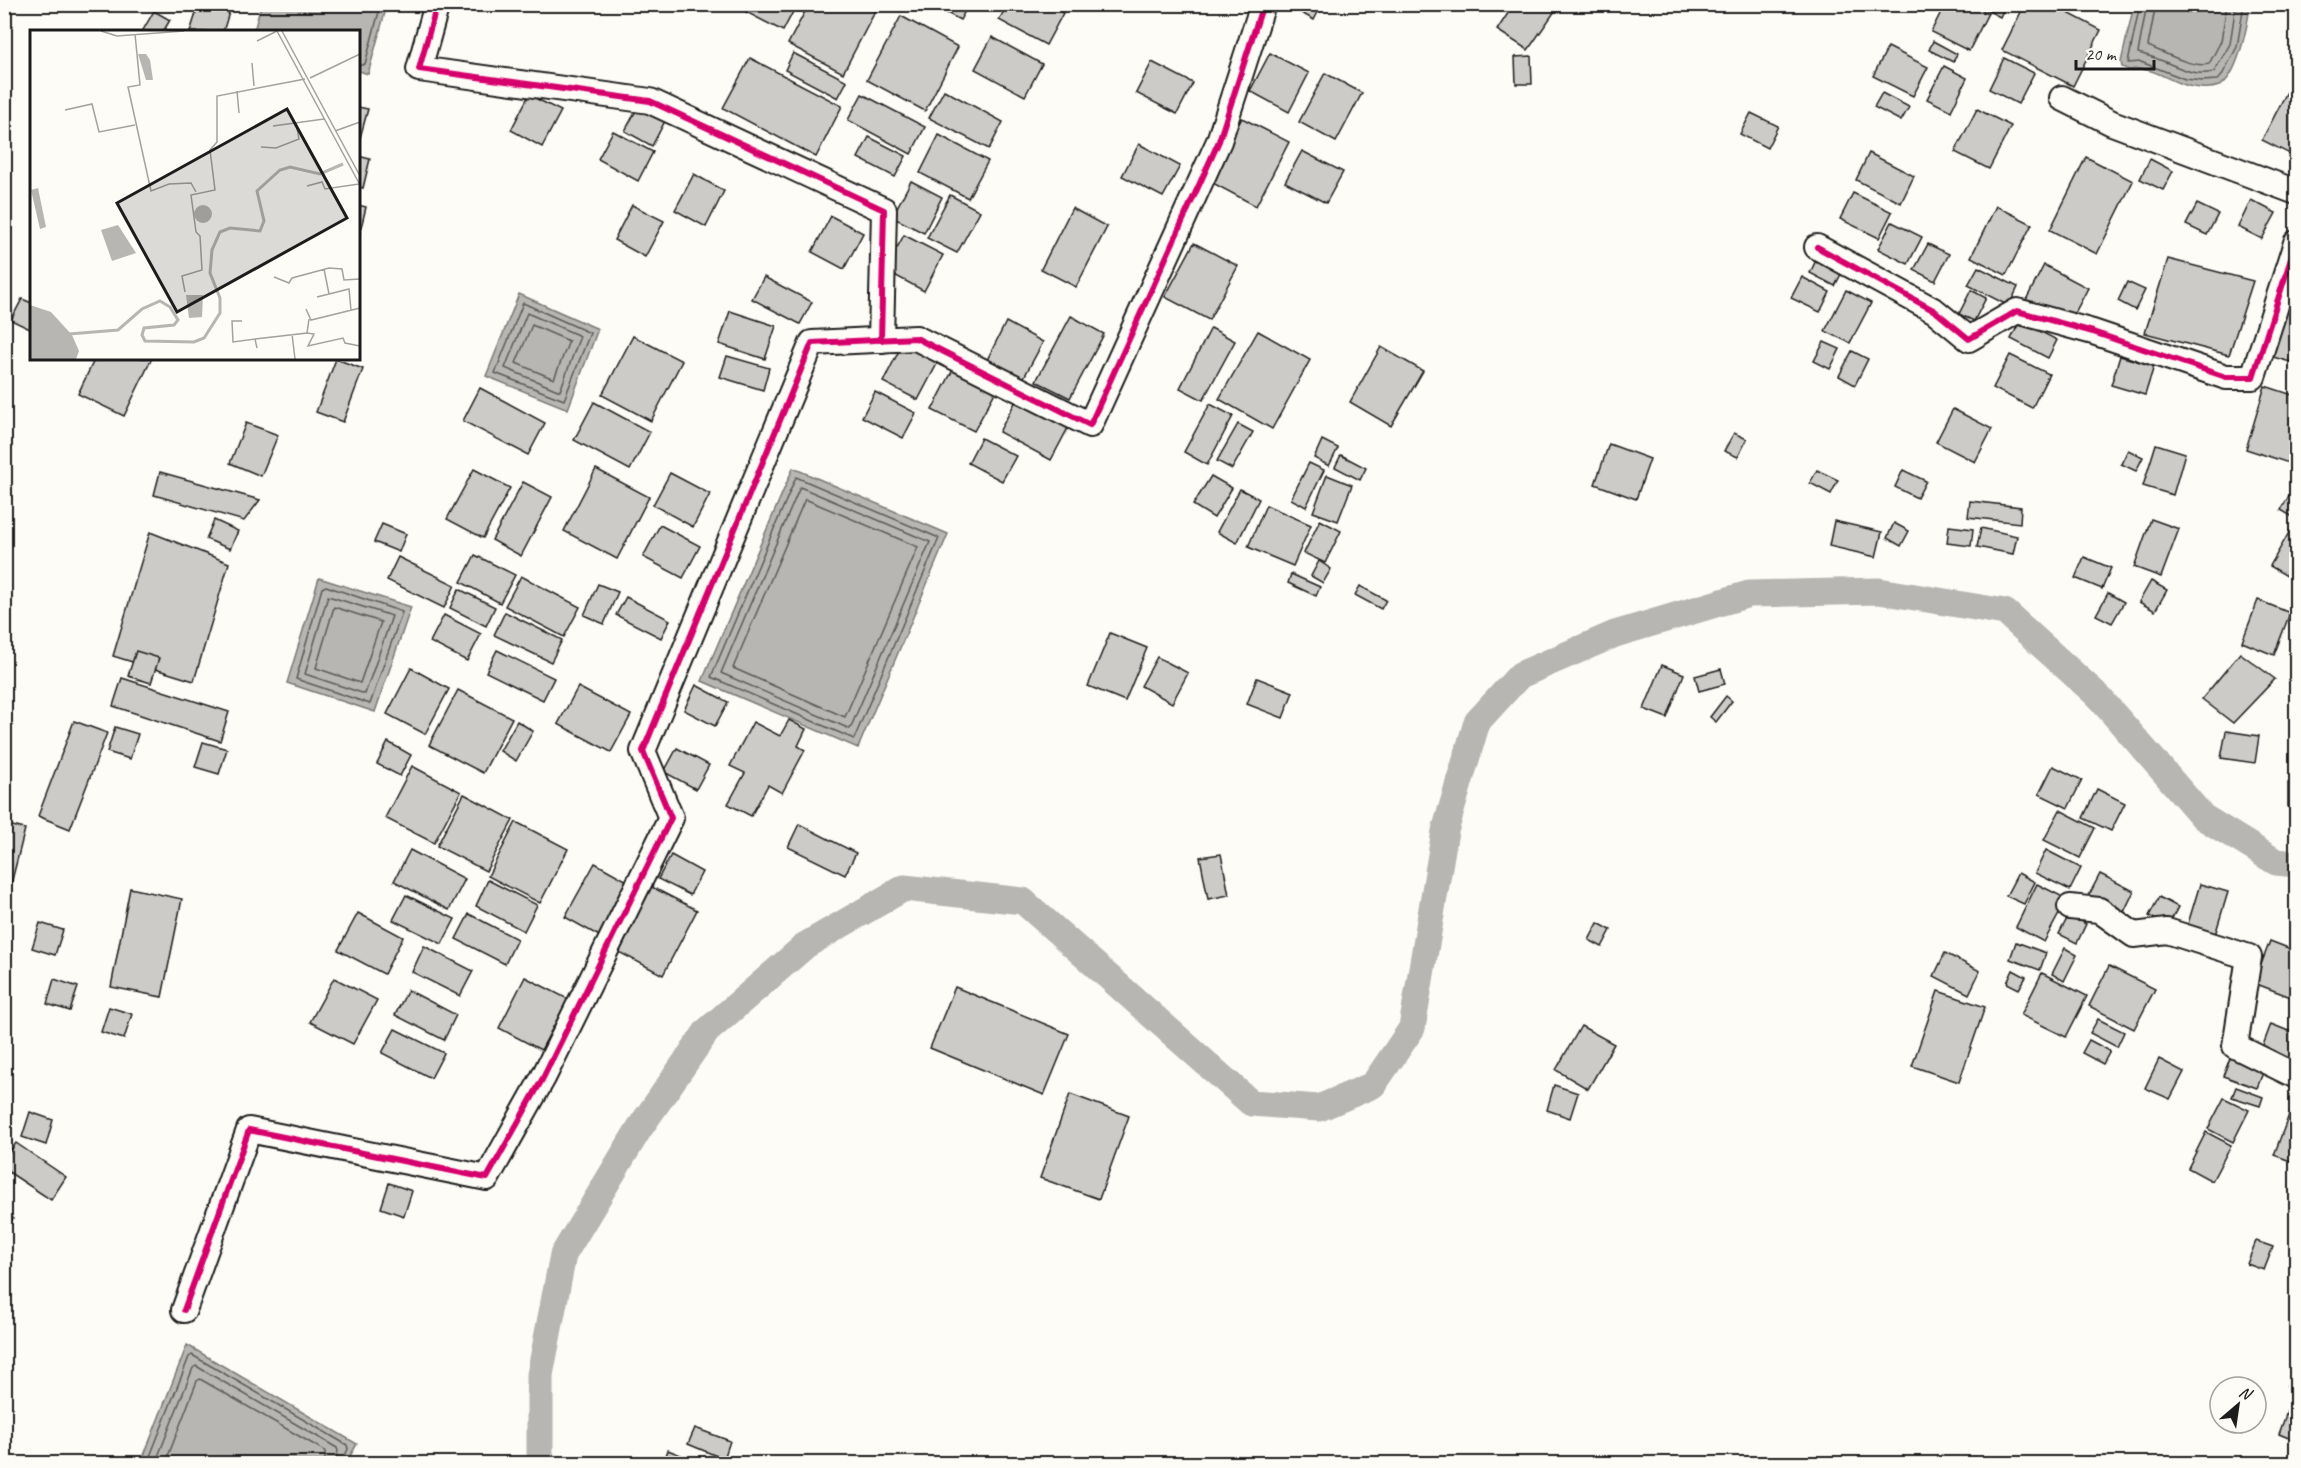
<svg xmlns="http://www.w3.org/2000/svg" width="2301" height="1468" font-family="Caveat,sans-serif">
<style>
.water{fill:#b7b6b2;stroke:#797876;stroke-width:1.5}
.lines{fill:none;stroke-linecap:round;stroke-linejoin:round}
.shore{stroke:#5a5a58;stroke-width:1.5}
.canal{stroke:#b7b6b2;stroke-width:27}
.building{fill:#cccbc8;stroke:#1c1c1c;stroke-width:1.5}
.minor-casing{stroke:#1c1c1c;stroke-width:28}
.minor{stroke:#fdfcf7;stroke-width:24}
.cycleway-casing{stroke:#fdfcf7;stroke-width:10}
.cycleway{stroke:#d6006c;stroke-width:6}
.inset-river{fill:none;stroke:#b7b6b2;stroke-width:3}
.inset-road{fill:none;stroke:#a3a29f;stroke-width:1.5}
.view{fill:#1c1c1c;fill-opacity:0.15;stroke:#1c1c1c;stroke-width:3}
.inset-edge{fill:none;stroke:#1c1c1c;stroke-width:3}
</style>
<rect width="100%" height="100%" fill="#fdfcf7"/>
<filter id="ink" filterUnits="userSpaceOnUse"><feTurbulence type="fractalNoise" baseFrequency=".0167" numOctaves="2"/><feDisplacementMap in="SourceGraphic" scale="12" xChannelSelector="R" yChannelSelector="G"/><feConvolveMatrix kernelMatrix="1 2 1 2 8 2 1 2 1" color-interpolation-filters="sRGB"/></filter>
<g filter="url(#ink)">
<g class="water">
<polygon points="261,5 387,5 368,74 359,71 358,32 254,31"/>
<path d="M2134 5H2250C2248 23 2238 78 2219 86 2209 90 2192 88 2182 84 2164 78 2149 65 2129 70L2122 67 2121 62Z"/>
<polygon points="519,294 598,329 568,409 486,376"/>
<polygon points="793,468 948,534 858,748 702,681"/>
<polygon points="319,578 411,607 375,712 287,683"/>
<polygon points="187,1345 357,1444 346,1463 141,1463"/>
</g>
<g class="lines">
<g class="shore">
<polyline points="2140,4 2128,63 2141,62 2185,79 2202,81 2217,80 2221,77 2237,47 2244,4"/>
<path d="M2147 4 2138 53C2145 55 2153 57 2160 60 2179 67 2194 77 2214 72L2230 44 2236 4"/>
<path d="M2156 4 2148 46C2165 53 2192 68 2209 64L2221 41 2227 4"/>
<polyline points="358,66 365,64 381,4"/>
<polygon points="523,303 590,333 564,400 495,373"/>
<polygon points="527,313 580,336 560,391 505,368"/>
<polygon points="532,325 569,341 554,379 516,363"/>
<polygon points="796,477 939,538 854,739 711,677"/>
<polygon points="800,487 930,542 850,729 721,673"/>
<polygon points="805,499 918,547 845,717 733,668"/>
<polygon points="326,586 402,612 370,704 296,679 322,588"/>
<polygon points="328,596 392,616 365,694 305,674"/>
<polygon points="334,607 381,622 360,683 316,668"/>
<polyline points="147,1464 189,1357 192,1355 347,1445 348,1449 341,1464"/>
<polyline points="155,1464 193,1368 196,1366 337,1448 338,1451 334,1464"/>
<polyline points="165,1464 197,1381 200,1379 325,1451 325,1464"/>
</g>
<polyline class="canal" points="540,1464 540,1375 563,1255 639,1129 707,1031 806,945 904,888 1023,901 1251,1103 1319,1108 1373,1085 1412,1028 1445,831 1477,722 1520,675 1615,634 1749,594 1879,591 2005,612 2098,696 2203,817 2276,862 2296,864"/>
</g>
<g class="building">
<polygon points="199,4 231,6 223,32 190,32"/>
<polygon points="750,4 797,4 783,31 746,12"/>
<polygon points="809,4 879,4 843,73 788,44"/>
<polygon points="930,4 969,4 960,20"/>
<polygon points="1008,4 1047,4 1063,13 1046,45 999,20"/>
<polygon points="1285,4 1322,4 1314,20"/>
<polygon points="1514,4 1545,4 1555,11 1528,50 1497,30"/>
<polygon points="1945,4 1970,4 1988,13 1969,51 1931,32"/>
<polygon points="1975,4 2006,4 2000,17"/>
<polygon points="2025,4 2051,4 2101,30 2073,86 2002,50"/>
<polygon points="154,11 170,20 163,32 142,32"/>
<polygon points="901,16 958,47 925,111 867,80"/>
<polygon points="992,37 1042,64 1025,96 975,69"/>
<polygon points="1933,41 1957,54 1953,62 1929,50"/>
<polygon points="1888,47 1928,67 1913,96 1873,76"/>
<polygon points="793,53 847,81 838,98 785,70"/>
<polygon points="1270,53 1309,73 1289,112 1250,91"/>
<polygon points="1531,56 1532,84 1516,84 1515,57"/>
<polygon points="750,58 842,106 816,157 723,108"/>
<polygon points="2004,58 2034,73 2018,104 1989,89"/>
<polygon points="1152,62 1193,83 1177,114 1136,93"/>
<polygon points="1944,66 1967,78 1951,111 1927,99"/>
<polygon points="1325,73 1362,93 1336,142 1299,122"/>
<polygon points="2290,86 2296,89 2296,157 2262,140"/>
<polygon points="944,90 1003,122 989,149 929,118"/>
<polygon points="1882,93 1909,107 1901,121 1874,107"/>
<polygon points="862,94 925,127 911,154 848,120"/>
<polygon points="529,95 561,111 542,147 511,130"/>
<polygon points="639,105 666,119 652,146 625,131"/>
<polygon points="358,107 368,109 360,138 358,138"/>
<polygon points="1977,109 2011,126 1989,169 1955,152"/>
<polygon points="1751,113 1778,126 1767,148 1740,134"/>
<polygon points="1242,118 1289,142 1256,206 1209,181"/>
<polygon points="613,131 653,152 638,181 598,159"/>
<polygon points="939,135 988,161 968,198 920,173"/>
<polygon points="869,137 906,156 895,177 858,158"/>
<polygon points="1139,144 1180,166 1163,197 1122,176"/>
<polygon points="1302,151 1343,172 1326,203 1285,182"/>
<polygon points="1869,153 1914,176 1901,203 1856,180"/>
<polygon points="358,156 370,159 363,188 358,187"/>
<polygon points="2086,157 2133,181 2097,254 2050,230"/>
<polygon points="2150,159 2173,171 2163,190 2140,179"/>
<polygon points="694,174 724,191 706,227 675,210"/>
<polygon points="911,181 942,197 924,233 892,217"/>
<polygon points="1853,193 1892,212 1879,238 1840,219"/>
<polygon points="950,195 980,211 957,253 927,238"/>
<polygon points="2251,200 2276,213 2262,239 2238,227"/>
<polygon points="2197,204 2218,214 2207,235 2186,225"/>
<polygon points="358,205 366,207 359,236 358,236"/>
<polygon points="632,205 664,221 645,257 614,240"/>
<polygon points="1996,206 2032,224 2006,275 1971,257"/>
<polygon points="1072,208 1107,227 1076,287 1041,269"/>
<polygon points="831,216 863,233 844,269 812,252"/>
<polygon points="1892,222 1922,237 1908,264 1878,249"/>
<polygon points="904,235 943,255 924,291 885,270"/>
<polygon points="1194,243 1238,266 1209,320 1165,297"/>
<polygon points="1928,244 1949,254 1935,281 1914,270"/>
<polygon points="1817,258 1842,272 1835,286 1810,273"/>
<polygon points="2168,259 2253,281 2229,355 2145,333"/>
<polygon points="2044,265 2088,288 2069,324 2025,302"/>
<polygon points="1978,267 2018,287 2009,306 1968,285"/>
<polygon points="764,277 812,302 800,324 752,299"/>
<polygon points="1802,277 1830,292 1820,312 1791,298"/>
<polygon points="2127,282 2145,290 2135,310 2118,301"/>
<polygon points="2291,287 2296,289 2296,355 2294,363 2273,357"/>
<polygon points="1846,290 1871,303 1850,343 1825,331"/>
<polygon points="1971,290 1986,298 1974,321 1959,314"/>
<polygon points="22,299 32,303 32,330 11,320"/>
<polygon points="730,311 776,326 765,359 719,344"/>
<polygon points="1071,316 1104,334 1070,398 1036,381"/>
<polygon points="2020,321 2057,340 2048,358 2011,339"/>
<polygon points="1006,322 1043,342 1023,379 987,360"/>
<polygon points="1211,328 1235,341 1203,400 1180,388"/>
<polygon points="1258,331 1310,360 1272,429 1219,399"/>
<polygon points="633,336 682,361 651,421 602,395"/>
<polygon points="1824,342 1840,349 1830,369 1814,361"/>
<polygon points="903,343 938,362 918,400 883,382"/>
<polygon points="1381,347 1423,371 1391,426 1350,402"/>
<polygon points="1852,351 1868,359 1855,385 1839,376"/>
<polygon points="2010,355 2049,374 2032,408 1993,388"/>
<polygon points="727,356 769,368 763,390 720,377"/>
<polygon points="2120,356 2154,366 2145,395 2111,385"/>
<polygon points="95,358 152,358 124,416 78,394"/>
<polygon points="336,359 363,369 343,422 316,412"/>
<polygon points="957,362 999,385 974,431 932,410"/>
<polygon points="2265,386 2296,396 2295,465 2246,449"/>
<polygon points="480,388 545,423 528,455 463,421"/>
<polygon points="875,392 916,413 903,438 862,417"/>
<polygon points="1017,399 1069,426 1051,460 999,432"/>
<polygon points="594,402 650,432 630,470 574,440"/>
<polygon points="1210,404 1233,416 1207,465 1184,452"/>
<polygon points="1953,409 1992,429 1975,462 1936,442"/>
<polygon points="246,423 278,435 261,476 230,463"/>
<polygon points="1238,424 1253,432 1232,469 1217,461"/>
<polygon points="1734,433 1747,439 1738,457 1724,451"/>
<polygon points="981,438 1016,456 1002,481 968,463"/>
<polygon points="1322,440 1338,448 1329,466 1314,458"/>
<polygon points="1609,444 1650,459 1636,499 1595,484"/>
<polygon points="2156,444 2185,453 2173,495 2143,486"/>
<polygon points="2128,450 2143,457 2136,471 2121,464"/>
<polygon points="1341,455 1366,468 1360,480 1335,467"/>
<polygon points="1309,463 1324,470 1306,507 1291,499"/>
<polygon points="474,469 510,488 483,538 447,519"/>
<polygon points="596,469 649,497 617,559 564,531"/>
<polygon points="1817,470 1838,480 1831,494 1810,483"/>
<polygon points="1903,470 1926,481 1917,498 1895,487"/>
<polygon points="160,472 260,500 244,521 154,495"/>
<polygon points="670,473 710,494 693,527 653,505"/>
<polygon points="1327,475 1352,485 1338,521 1313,512"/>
<polygon points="1211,476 1232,488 1214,518 1193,505"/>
<polygon points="523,482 552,497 521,556 492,540"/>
<polygon points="2296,483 2296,519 2281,510"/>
<polygon points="1240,489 1259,499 1237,543 1217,532"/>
<polygon points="1970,501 2021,507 2020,523 1968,517"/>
<polygon points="1266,505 1311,525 1293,566 1248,547"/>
<polygon points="2151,519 2179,529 2161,577 2134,567"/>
<polygon points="214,520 238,531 230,549 206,539"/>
<polygon points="1320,520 1341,531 1325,563 1304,553"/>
<polygon points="1834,521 1882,532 1876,557 1829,546"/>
<polygon points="1894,523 1909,531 1901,546 1887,538"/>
<polygon points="382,524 406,534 399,552 374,542"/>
<polygon points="660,525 700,546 683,578 643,557"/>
<polygon points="1949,526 1973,529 1971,546 1947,543"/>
<polygon points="1981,528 2017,536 2013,554 1977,547"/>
<polygon points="2291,529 2296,532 2296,566 2290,578 2270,566"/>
<polygon points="150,532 229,563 194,681 113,656"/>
<polygon points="475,555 515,575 500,603 461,582"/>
<polygon points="398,557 455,585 444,608 387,580"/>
<polygon points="2084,557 2111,568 2102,589 2075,578"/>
<polygon points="1319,561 1331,569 1323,583 1311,576"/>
<polygon points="1291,574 1320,587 1316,596 1288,583"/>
<polygon points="521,576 580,607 564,637 505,606"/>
<polygon points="2151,581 2167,590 2155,611 2139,602"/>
<polygon points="598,584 618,592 604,624 584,615"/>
<polygon points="1360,586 1386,600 1381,609 1355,595"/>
<polygon points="459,589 495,607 486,626 450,608"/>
<polygon points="2108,593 2124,602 2112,623 2096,615"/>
<polygon points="626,597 670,620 661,638 616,615"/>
<polygon points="2258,600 2290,613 2274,655 2242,642"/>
<polygon points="505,612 562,640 551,662 494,635"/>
<polygon points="444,615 481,634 467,661 430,642"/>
<polygon points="1110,633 1147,648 1125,701 1088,686"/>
<polygon points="497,650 554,678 543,700 486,672"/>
<polygon points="136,651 159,658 151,683 128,676"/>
<polygon points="2240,653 2275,679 2233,723 2202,699"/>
<polygon points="1157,657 1188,673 1172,703 1141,686"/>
<polygon points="1662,665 1684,674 1667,718 1644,709"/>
<polygon points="411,668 449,689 425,734 387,714"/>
<polygon points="1721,669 1725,684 1699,691 1695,676"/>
<polygon points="122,678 229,712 220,741 113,706"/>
<polygon points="1257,678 1293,692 1283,718 1247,704"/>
<polygon points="696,685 728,702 715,726 684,710"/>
<polygon points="578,687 631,715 611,752 558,724"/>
<polygon points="458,690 512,718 483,773 429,745"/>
<polygon points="1726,696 1732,701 1716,722 1710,717"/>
<polygon points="789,720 806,729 798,746 805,750 782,793 768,785 751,816 728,804 745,773 730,766 753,722 780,736"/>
<polygon points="74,721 107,733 70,829 38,816"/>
<polygon points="517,721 533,731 516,761 500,751"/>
<polygon points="115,727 138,734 130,759 107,752"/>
<polygon points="2226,731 2259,736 2255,763 2221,758"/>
<polygon points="203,742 227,749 219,774 195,767"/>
<polygon points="388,742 411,755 400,776 377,764"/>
<polygon points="677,748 709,765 696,789 664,772"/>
<polygon points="412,766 461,792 434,843 385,818"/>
<polygon points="2053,766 2082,780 2068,808 2039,794"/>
<rect x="2288" y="783" width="8" height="24"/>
<polygon points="2097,789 2125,803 2111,831 2083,818"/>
<polygon points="464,794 513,820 486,871 437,846"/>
<polygon points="2060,810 2095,828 2080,858 2044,840"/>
<polygon points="516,822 568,849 540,903 488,876"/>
<polygon points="4,824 25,829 4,912"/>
<polygon points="799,824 856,853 845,875 788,847"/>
<polygon points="410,850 465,879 449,910 394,881"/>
<polygon points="2046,850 2081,868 2070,890 2035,873"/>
<polygon points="1221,854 1229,895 1208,899 1200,857"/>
<polygon points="671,855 702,872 690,895 658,879"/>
<polygon points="595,863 631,883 601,937 565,917"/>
<polygon points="2018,873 2035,882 2024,904 2006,896"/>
<polygon points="2100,874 2134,891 2123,914 2088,897"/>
<polygon points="488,880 537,905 524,931 476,906"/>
<polygon points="644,883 697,910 663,975 611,948"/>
<polygon points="2037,884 2067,899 2044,942 2016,927"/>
<polygon points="2200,884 2228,892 2215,935 2187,927"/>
<polygon points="130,888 182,899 162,997 111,987"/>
<polygon points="406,895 455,919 442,944 393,920"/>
<polygon points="2159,897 2178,907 2168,926 2149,916"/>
<polygon points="358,913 403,937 384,974 338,950"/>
<polygon points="469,914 517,939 505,964 456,939"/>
<polygon points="2069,915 2086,924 2077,943 2059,934"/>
<polygon points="40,923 63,930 55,955 32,948"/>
<polygon points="1598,923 1611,930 1602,947 1589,940"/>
<polygon points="2270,941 2296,951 2296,999 2254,983"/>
<polygon points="2016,942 2046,953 2040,970 2010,959"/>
<polygon points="424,946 473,971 460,996 412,972"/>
<polygon points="2065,948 2077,955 2064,981 2052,974"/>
<polygon points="1945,953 1980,971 1969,994 1934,976"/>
<polygon points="2109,966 2155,989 2134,1029 2089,1006"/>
<polygon points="2013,970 2026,977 2019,989 2007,983"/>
<polygon points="2042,973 2087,996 2066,1037 2021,1015"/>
<polygon points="525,977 568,999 541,1050 499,1028"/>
<polygon points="334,978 377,1000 353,1044 310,1022"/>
<polygon points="54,979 78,987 70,1011 47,1004"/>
<polygon points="955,987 1069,1034 1044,1095 930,1048"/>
<polygon points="408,990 456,1015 444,1040 395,1015"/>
<polygon points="1938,991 1985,1007 1959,1082 1912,1066"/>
<polygon points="109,1007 132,1014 124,1039 101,1032"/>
<polygon points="2098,1019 2124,1032 2117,1047 2090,1033"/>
<polygon points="2271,1024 2296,1034 2296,1061 2262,1048"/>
<polygon points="1581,1026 1614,1044 1588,1089 1556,1070"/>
<polygon points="395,1029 444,1053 431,1078 382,1053"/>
<polygon points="2089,1040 2110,1051 2103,1064 2082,1053"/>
<polygon points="2232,1053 2266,1065 2257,1088 2223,1076"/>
<polygon points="2159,1059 2184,1072 2170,1099 2145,1088"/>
<polygon points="1554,1085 1578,1093 1570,1118 1547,1110"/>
<polygon points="2236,1087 2263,1097 2260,1106 2232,1097"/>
<polygon points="1070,1094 1129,1116 1099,1199 1040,1178"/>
<polygon points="2296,1096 2296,1163 2274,1155"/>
<polygon points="2224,1098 2249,1110 2233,1142 2208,1129"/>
<polygon points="30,1112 53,1120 46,1145 22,1137"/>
<polygon points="2206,1132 2231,1145 2212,1181 2188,1168"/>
<polygon points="16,1143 66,1177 51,1200 4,1169 4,1160"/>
<polygon points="389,1183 412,1191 404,1216 381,1208"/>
<polygon points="4,1214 13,1218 4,1235"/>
<polygon points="2256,1241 2273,1247 2264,1270 2247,1264"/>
<polygon points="2296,1356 2296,1390 2287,1386"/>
<polygon points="2293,1395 2296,1396 2296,1441 2279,1434"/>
<polygon points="695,1428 730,1441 724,1459 688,1444"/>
<polygon points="668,1450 698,1462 697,1464 663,1464"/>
</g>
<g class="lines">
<defs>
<g id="minor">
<polyline points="437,4 419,69 650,101 884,210 881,340"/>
<polyline points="2062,98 2112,123 2296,192"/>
<polyline points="1817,247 1935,311 1969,339 2017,311 2093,332 2226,377 2253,377 2296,243"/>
<polyline points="2070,907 2099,910 2134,935 2167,931 2249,957 2235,1046 2296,1076"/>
<polyline points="184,1310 249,1130 487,1178 543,1078 671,818 643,751 812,343 916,338 1090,425 1219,141 1263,4"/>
</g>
</defs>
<use href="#minor" class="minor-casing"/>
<use href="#minor" class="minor"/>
<defs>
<g id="cycleway">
<polyline points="437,4 419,69 650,101 884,210 881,340"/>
<polyline points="1817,247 1935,311 1969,339 2017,311 2093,332 2226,377 2253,377 2296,243"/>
<polyline points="184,1310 249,1130 487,1178 543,1078 671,818 643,751 812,343 916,338 1090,425 1219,141 1263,4"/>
</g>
</defs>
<use href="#cycleway" class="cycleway-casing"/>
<use href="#cycleway" class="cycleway"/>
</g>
</g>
<g transform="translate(30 30)">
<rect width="330" height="330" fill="#fdfcf7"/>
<path d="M108 24H116L120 30 123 50H116ZM8 158 16 197 10 199 1 160ZM164 184a9 9 0 1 1 18 0a9 9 0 1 1-18 0ZM88 195 106 223 82 231 71 200ZM156 265H173L172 287 159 288ZM0 275 21 282 42 305 49 321 46 329H0Z" fill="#b7b6b2"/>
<path class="inset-river" d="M39 304 88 300 112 279 130 271 140 277 148 290 144 295 114 298 112 305 115 311 164 312 174 308 190 283V268L180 243 182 220 190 202 200 198 230 201 234 191 227 161 250 140 260 137 290 144 313 134"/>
<path class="inset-road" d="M71 1 87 6 154 1M247 1 330 155M252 1 330 146M105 4 110 55 98 57 121 161 139 154 161 153 166 162M227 11 247 1M222 33 224 56M280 48 330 24M207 61 209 83M35 80 62 74 69 102 105 95M243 96 294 89M305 101 330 92M231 117 246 118 269 109 266 93M277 156 292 152 295 159 329 154M294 239 299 264M244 247 259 253 262 248 299 238 312 239 314 250 330 249M155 262 152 246 172 240 170 206 166 202 161 165 185 160 180 120 187 112V66L275 49M287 267 319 259 321 280M276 279 281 290 330 278M212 291H202L203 312 225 309 227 318M277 303 284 304 278 316 313 308 315 313 330 316M262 304 265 329M225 309 277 303 279 289"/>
<path class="view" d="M257 79 317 188 147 282 87 173Z"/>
<rect width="330" height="330" class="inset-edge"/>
</g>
<rect width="2301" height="1468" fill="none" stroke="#fdfcf7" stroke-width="24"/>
<rect x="12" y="12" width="2277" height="1444" fill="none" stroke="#1c1c1c" stroke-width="2" filter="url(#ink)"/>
<g transform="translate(2238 1405) rotate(29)"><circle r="28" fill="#fdfcf7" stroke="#a3a29f" stroke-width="1.5"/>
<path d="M0-4.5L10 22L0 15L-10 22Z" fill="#1c1c1c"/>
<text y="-9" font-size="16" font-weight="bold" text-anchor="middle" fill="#1c1c1c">N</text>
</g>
<path d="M2076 60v9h78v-9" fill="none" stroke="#1c1c1c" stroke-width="3"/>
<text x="2085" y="60" font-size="18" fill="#1c1c1c" stroke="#fdfcf7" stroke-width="4.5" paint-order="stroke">20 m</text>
</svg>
